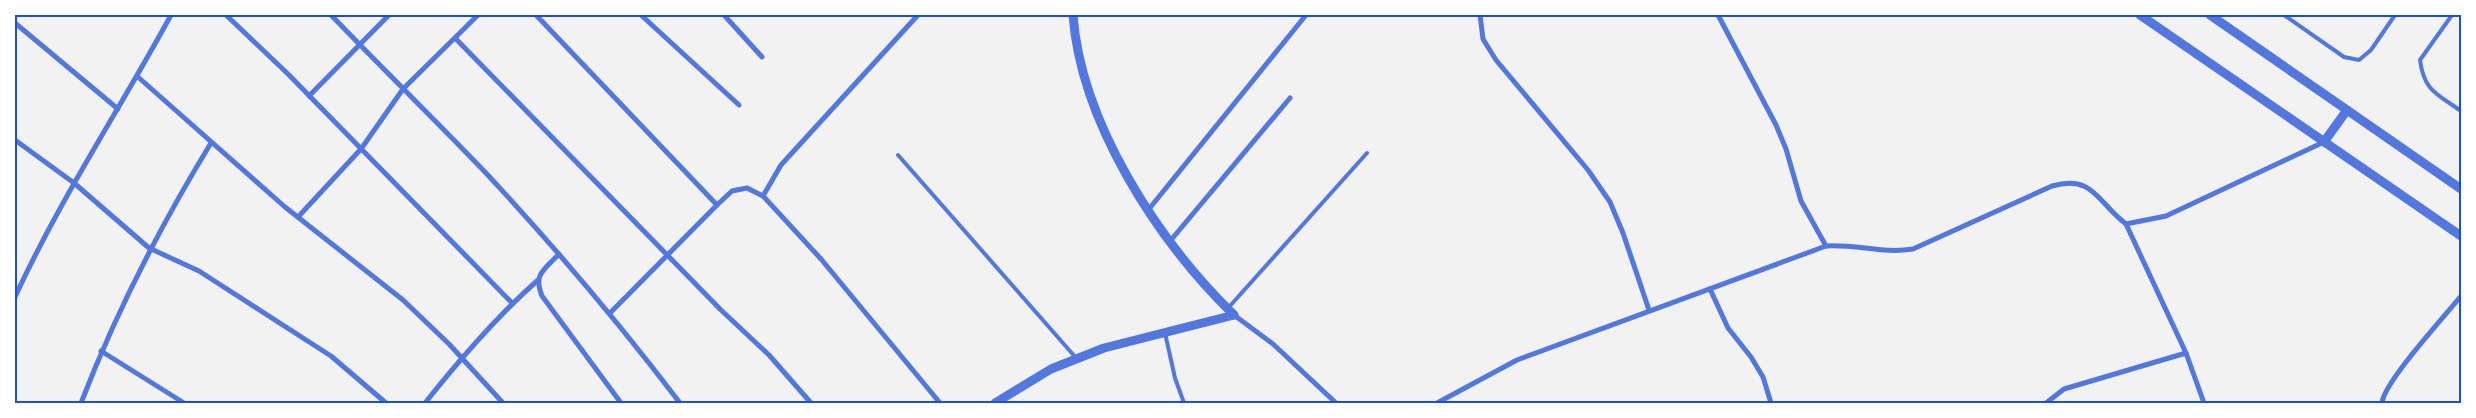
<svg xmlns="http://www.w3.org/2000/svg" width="2476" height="418" font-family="'Source Sans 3',sans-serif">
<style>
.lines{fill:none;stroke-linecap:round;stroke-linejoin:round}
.service{stroke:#5277de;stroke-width:4}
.minor{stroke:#5277de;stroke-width:5}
.tertiary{stroke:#5277de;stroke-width:9}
.neatline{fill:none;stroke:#1d4ed8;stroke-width:2}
</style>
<rect width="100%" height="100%" fill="#f2f2f2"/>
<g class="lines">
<g class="service">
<polyline points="2284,15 2344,57 2359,60 2371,50 2395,15"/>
<path d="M2452 15 2420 60C2424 91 2437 94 2461 111"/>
<polyline points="898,155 1077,359"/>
<polyline points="1229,307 1367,153"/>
<polyline points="1165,333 1175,378 1184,403"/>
</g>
<g class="minor">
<polyline points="226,15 288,74 512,303"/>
<path d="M331 15C382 68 434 119 485 172 554 246 619 323 680 403"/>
<polyline points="536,15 717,205"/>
<polyline points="641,15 739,105"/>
<polyline points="724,15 762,57"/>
<polyline points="1480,15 1483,39 1496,60 1588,170 1610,202 1623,233 1649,310"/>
<polyline points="1718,15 1776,125 1786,149 1801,201 1826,246"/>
<polyline points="15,23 118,109"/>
<polyline points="455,38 721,310 769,355 811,403"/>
<polyline points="138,77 285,207 403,300 449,344 503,403"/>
<polyline points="309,96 389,15"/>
<polyline points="15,140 74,183 149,248 199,271 331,356 386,403"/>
<polyline points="763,196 781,165 918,15"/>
<polyline points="1149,209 1306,15"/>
<polyline points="298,217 361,149 403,89 478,15"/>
<polyline points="2126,224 2186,353 2204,403"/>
<polyline points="1171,240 1290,98"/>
<path d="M559 254C544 270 533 274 542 296L621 403"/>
<polyline points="1710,289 1728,328 1751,357 1763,377 1771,403"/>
<path d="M15 297C60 199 120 109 171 15"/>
<polyline points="610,313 717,205 732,191 747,188 763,196 821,259 940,403"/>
<polyline points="1234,315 1273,344 1336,403"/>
<polyline points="101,351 184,403"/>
<path d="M81 403C117 310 159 228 211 143"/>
<path d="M425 403C460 359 496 317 538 280"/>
<path d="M1437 403 1517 360 1826 246C1857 244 1882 254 1913 249L2052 186C2093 174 2097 202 2126 224L2166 216 2324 142"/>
<polyline points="2046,403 2064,389 2186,353"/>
<path d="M2382 403C2384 382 2445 316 2461 296"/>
</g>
<g class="tertiary">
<path d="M1073 15C1081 123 1158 241 1234 315"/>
<polyline points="2140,15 2461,236"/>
<polyline points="2210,15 2461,189"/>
<polyline points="2324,142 2347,110"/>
<polyline points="995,403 1051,369 1104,348 1234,315"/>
</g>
</g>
<rect width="2476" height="418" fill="none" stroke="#ffffff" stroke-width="32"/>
<rect x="16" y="16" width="2444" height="386" class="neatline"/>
</svg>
